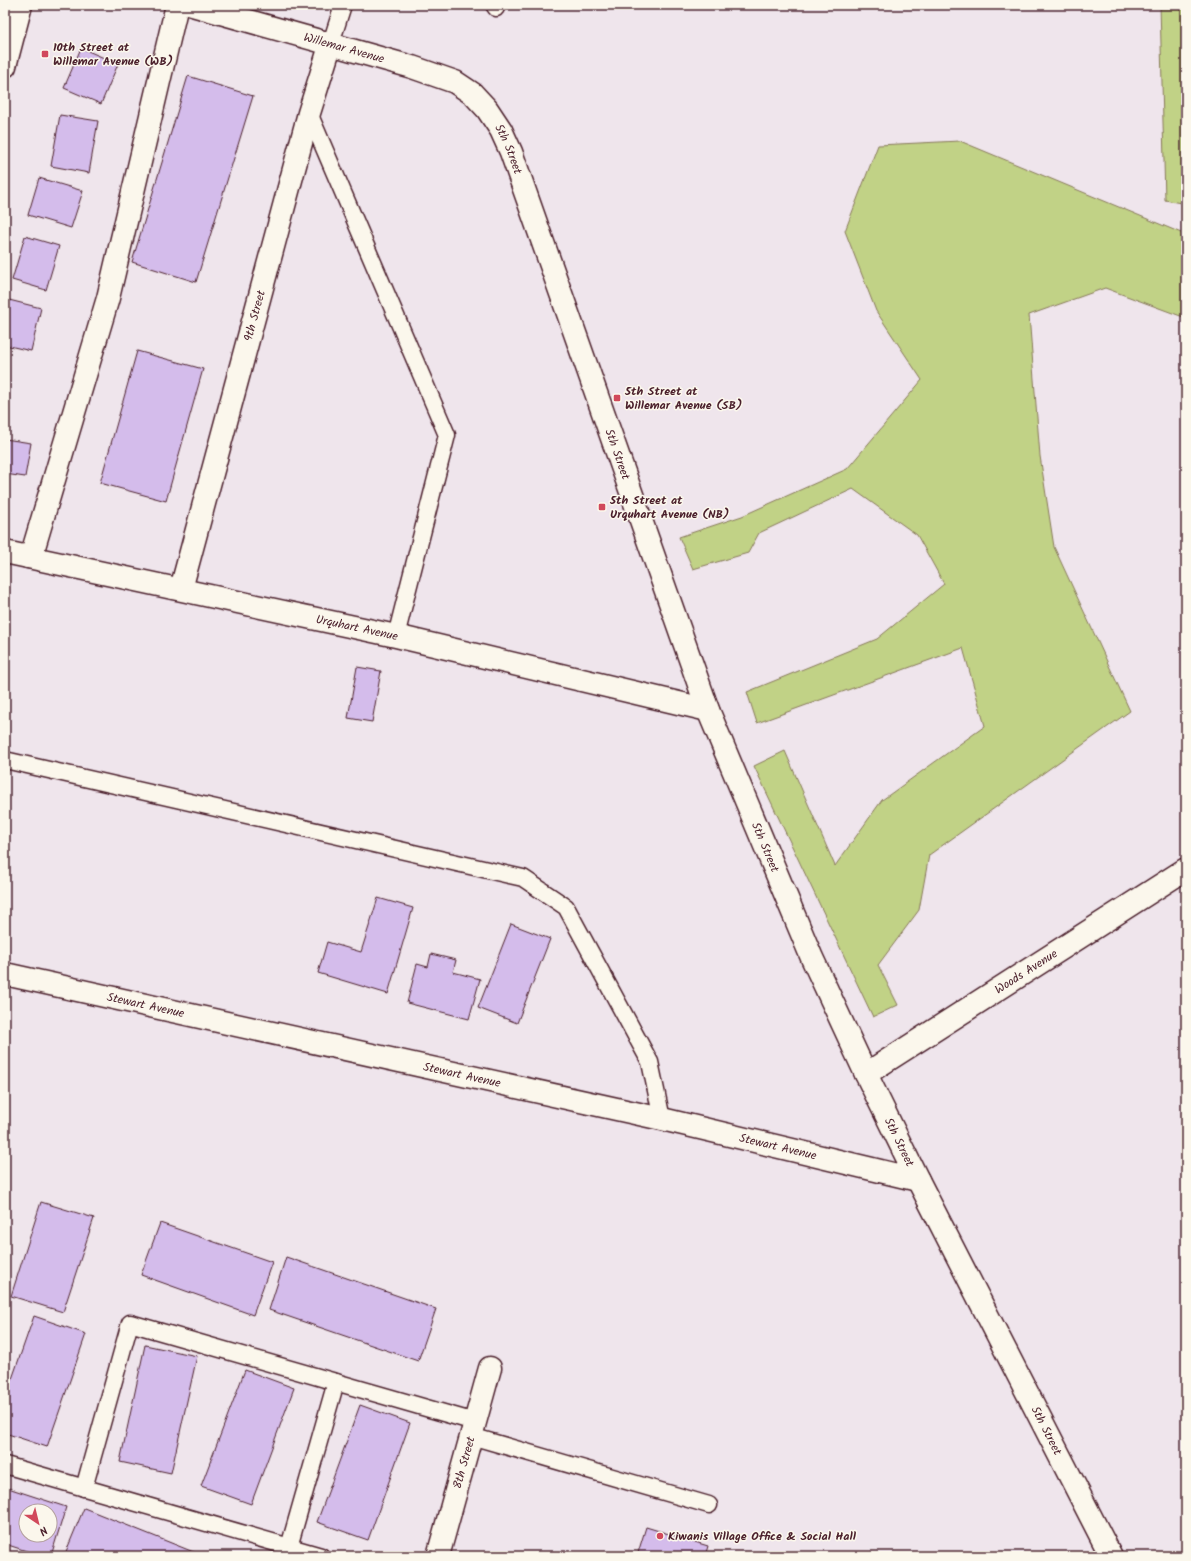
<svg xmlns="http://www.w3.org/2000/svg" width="1191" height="1561" font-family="Kalam,sans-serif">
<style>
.green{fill:#c1d286;stroke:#867858}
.building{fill:#d4bceb;stroke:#4a1f2b;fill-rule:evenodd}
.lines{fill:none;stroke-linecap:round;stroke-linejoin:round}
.lane-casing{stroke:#4a1f2b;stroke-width:19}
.street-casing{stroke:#4a1f2b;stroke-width:25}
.secondary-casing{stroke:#4a1f2b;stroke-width:25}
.lane{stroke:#fbf7ec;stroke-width:16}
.street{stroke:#fbf7ec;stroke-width:22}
.secondary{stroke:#fbf7ec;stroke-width:22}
.poi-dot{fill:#d1495b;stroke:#fbf7ec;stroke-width:1.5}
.labels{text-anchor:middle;stroke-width:3;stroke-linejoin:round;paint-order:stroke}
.poi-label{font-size:12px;font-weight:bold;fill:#4a1f2b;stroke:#fbf7ec;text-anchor:start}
.street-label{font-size:12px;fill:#4a1f2b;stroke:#fbf7ec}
</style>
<rect width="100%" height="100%" fill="#efe5ec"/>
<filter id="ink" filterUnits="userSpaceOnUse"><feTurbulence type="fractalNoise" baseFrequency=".025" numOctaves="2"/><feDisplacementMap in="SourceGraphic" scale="8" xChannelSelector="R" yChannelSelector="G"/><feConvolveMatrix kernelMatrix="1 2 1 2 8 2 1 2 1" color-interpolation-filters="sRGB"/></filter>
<g filter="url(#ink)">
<g class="green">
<polygon points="1160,5 1186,5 1186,204 1165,200"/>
<polygon points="960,141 1186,235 1186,318 1105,288 1029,315 1040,456 1054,547 1130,711 929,855 919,910 878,965 898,1005 873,1017 754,766 785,751 835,866 882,800 985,726 963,648 757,723 747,692 877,639 944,584 917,535 853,489 759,533 748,553 693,569 679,537 742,516 847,469 922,380 876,311 845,231 878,145"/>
</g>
<g class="building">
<polygon points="81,48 118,64 101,104 64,88"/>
<polygon points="188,76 253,96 196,282 132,262"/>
<polygon points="60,115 98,121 89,173 51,166"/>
<polygon points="39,178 83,191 71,228 28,215"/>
<polygon points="25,236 59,246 46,290 12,280"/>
<polygon points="5,299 41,308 31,351 5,345"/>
<polygon points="137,351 203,369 166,501 100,483"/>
<polygon points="5,439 31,443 25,477 5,474"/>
<polygon points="357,667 381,671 372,722 348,718"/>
<polygon points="378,898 413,908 388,994 318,973 327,942 361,952"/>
<polygon points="511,924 550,939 517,1023 478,1008"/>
<polygon points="431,954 456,960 453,972 480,979 469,1019 407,1003 417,964 428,967"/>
<polygon points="41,1202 94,1218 63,1312 11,1296"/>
<polygon points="160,1223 272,1262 253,1315 141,1275"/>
<polygon points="286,1257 436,1309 418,1361 269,1310"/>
<polygon points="34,1316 86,1334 47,1447 5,1433 5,1399"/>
<polygon points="145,1345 197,1356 171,1473 120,1462"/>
<polygon points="245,1370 294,1388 251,1504 201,1486"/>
<polygon points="360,1405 410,1423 368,1540 317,1522"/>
<path d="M5 1487 66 1507 51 1556H42L5 1544ZM26 1511H50V1535H26Z"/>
<polygon points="84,1508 196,1553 195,1556 69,1556 65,1554"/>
<polygon points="646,1527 708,1546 705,1556 637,1556"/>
</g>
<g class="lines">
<defs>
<g id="lane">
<polyline points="494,5 496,8"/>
<polyline points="331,43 343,5"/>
<polyline points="309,113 447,435 396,636"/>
<polyline points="5,760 523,878 566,907 650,1062 662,1119"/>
<polyline points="471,1436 709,1505"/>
<polyline points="5,1465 321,1556"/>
<polyline points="84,1488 130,1323 475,1422"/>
<polyline points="289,1547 336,1382"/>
</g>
<g id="street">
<polyline points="5,66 21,5"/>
<path id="s1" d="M5 552 396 636 708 710"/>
<polyline points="28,557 34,547 108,298 177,5"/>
<path id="s2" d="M181 589 309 113 331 43"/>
<path id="s3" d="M5 974 662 1119 918 1180"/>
<path id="s4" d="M866 1074 1186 869"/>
<path id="s5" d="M438 1556 490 1368"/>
</g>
<g id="secondary">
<path id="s6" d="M192 5 412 67 455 82 473 94 487 109 501 130 511 152 708 710 812 958 866 1074 918 1180 1111 1556"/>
</g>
</defs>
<use href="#lane" class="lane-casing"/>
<use href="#street" class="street-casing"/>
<use href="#secondary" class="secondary-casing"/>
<use href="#lane" class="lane"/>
<use href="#street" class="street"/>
<use href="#secondary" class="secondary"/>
</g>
</g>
<g class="poi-dot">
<rect x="41" y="50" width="8" height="8" rx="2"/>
<rect x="613" y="394" width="8" height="8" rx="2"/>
<rect x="598" y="503" width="8" height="8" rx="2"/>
<circle cx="660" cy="1536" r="4"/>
</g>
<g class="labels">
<g class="poi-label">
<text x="53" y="51">10th Street at<tspan x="53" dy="14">Willemar Avenue (WB)</tspan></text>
<text x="625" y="395">5th Street at<tspan x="625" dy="14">Willemar Avenue (SB)</tspan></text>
<text x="610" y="504">5th Street at<tspan x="610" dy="14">Urquhart Avenue (NB)</tspan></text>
<text x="668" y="1540">Kiwanis Village Office &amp; Social Hall</text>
</g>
<g class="street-label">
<text dy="4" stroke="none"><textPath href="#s6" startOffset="158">Willemar Avenue</textPath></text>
<text dy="4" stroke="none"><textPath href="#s6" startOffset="362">5th Street</textPath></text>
<text dy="4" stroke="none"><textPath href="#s2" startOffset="283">9th Street</textPath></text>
<text dy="4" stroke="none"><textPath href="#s6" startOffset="686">5th Street</textPath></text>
<text dy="4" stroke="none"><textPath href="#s1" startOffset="360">Urquhart Avenue</textPath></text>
<text dy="4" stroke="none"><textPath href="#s6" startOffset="1106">5th Street</textPath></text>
<text dy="4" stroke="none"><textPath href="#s4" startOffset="190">Woods Avenue</textPath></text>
<text dy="4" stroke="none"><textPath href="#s3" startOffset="144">Stewart Avenue</textPath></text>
<text dy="4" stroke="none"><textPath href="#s3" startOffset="468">Stewart Avenue</textPath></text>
<text dy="4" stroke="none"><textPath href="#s6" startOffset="1430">5th Street</textPath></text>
<text dy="4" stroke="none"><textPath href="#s3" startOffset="792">Stewart Avenue</textPath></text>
<text dy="4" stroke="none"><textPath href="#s6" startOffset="1754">5th Street</textPath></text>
<text dy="4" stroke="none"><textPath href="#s5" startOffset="97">8th Street</textPath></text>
</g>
</g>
<rect width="1191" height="1561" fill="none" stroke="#fbf7ec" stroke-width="20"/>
<rect x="10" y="10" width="1171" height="1541" fill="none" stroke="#4a1f2b" stroke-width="1.5" filter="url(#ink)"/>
<g transform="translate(38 1523) rotate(145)"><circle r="19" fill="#fbf7ec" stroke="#b4a19f"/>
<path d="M0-3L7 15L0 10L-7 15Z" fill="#d1495b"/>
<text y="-6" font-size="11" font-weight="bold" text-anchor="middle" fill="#4a1f2b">N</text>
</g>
</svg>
